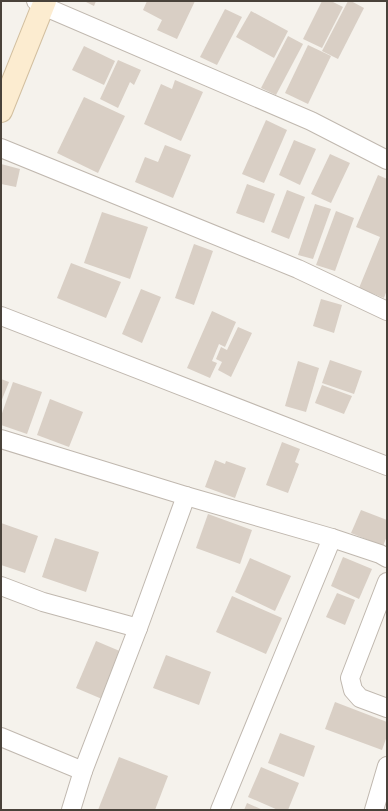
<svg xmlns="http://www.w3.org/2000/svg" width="388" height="811" font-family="'Golos Text',sans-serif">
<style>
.building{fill:#d9cfc5}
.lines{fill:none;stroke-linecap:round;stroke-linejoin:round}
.street-casing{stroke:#c0b8af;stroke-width:20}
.secondary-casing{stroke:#d2bf9f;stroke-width:24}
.street{stroke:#fff;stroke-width:18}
.secondary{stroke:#fcecd0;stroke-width:22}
</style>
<rect width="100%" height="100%" fill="#f5f2ec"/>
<g class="building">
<polygon points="84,1 96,1 94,6"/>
<polygon points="147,1 195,1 177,39 157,30 162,20 143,10"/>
<polygon points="322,1 331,1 343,7 322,48 303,39"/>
<polygon points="348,1 351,1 364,8 338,59 322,51"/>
<polygon points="225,9 242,17 217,65 200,57"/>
<polygon points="251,11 288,31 274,58 236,37"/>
<polygon points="288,36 303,44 276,95 261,88"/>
<polygon points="308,45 331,56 308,104 285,93"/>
<polygon points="84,46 115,61 104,85 72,70"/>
<polygon points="118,60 141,70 134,85 130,82 118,108 100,99"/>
<polygon points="175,80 203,92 181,141 144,124 161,84 172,89"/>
<polygon points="84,97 125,116 98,173 57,153"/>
<polygon points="266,120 287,130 264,183 242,174"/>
<polygon points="294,140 316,149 300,185 279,175"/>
<polygon points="165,145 191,155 173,198 135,182 145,157 158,162"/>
<polygon points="330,154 350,163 331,203 311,194"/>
<polygon points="1,164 20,169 16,187 1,184"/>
<polygon points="378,175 387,179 387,290 384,298 359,288 380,237 356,227"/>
<polygon points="247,184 275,194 264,223 236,213"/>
<polygon points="287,190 305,197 289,239 271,232"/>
<polygon points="315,204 331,209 313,259 298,255"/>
<polygon points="336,211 354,218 335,271 316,265"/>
<polygon points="102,212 148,227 130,279 84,263"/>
<polygon points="194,244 213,251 194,305 175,298"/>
<polygon points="71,263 121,282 106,318 57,298"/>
<polygon points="141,289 161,297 142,343 122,334"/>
<polygon points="321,299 342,305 334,333 313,326"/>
<polygon points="212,311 236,322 225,347 219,344 212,361 217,363 210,378 187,368"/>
<polygon points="238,327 252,333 231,377 218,370 222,362 216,359 221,347 227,350"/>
<polygon points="330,360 362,371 354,394 322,383"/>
<polygon points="298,361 319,368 306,412 285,406"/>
<polygon points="1,379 9,382 1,402"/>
<polygon points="13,382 42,392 27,434 1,425 1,416"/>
<polygon points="322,385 352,396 344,414 315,403"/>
<polygon points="50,399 83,412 69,447 37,435"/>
<polygon points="282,442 300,449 295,462 299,464 288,493 266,485"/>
<polygon points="215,460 225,464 226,461 246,468 235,498 205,487"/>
<polygon points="361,510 387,520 387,536 383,546 351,533"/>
<polygon points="208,514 252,530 240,564 196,548"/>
<polygon points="1,523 38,536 25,573 1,565"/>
<polygon points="55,538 99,552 86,592 42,577"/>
<polygon points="343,557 372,569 359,599 331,586"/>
<polygon points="250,558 291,576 275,611 235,592"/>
<polygon points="337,593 355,600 345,625 326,617"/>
<polygon points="232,596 282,618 266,654 216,632"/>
<polygon points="96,641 122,652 102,699 76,688"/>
<polygon points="166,655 211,672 199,705 153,688"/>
<polygon points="335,702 387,722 387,736 382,750 325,729"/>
<polygon points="280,733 315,746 304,777 268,763"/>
<polygon points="119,757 168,776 155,810 98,810"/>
<polygon points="261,767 299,783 288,810 278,810 248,797"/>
<polygon points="247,803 263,810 244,810"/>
</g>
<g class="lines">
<defs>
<g id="street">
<polyline points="36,1 43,6 311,121 387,160"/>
<polyline points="1,148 298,269 387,311"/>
<polyline points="1,316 387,466"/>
<polyline points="1,439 186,496 332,538 380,554 387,558"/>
<polyline points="387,582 350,678 353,690 360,698 387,708"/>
<polyline points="1,586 43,602 138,628"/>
<polyline points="1,737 83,771"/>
<polyline points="71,810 83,771 138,628 186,496"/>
<polyline points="220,810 332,538"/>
<polyline points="374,810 387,766"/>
</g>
<polyline id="secondary" points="1,111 45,1"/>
</defs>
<use href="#street" class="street-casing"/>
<use href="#secondary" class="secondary-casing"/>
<use href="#street" class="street"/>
<use href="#secondary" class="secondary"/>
</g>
<rect width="388" height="811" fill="none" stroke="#49423a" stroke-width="4"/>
</svg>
